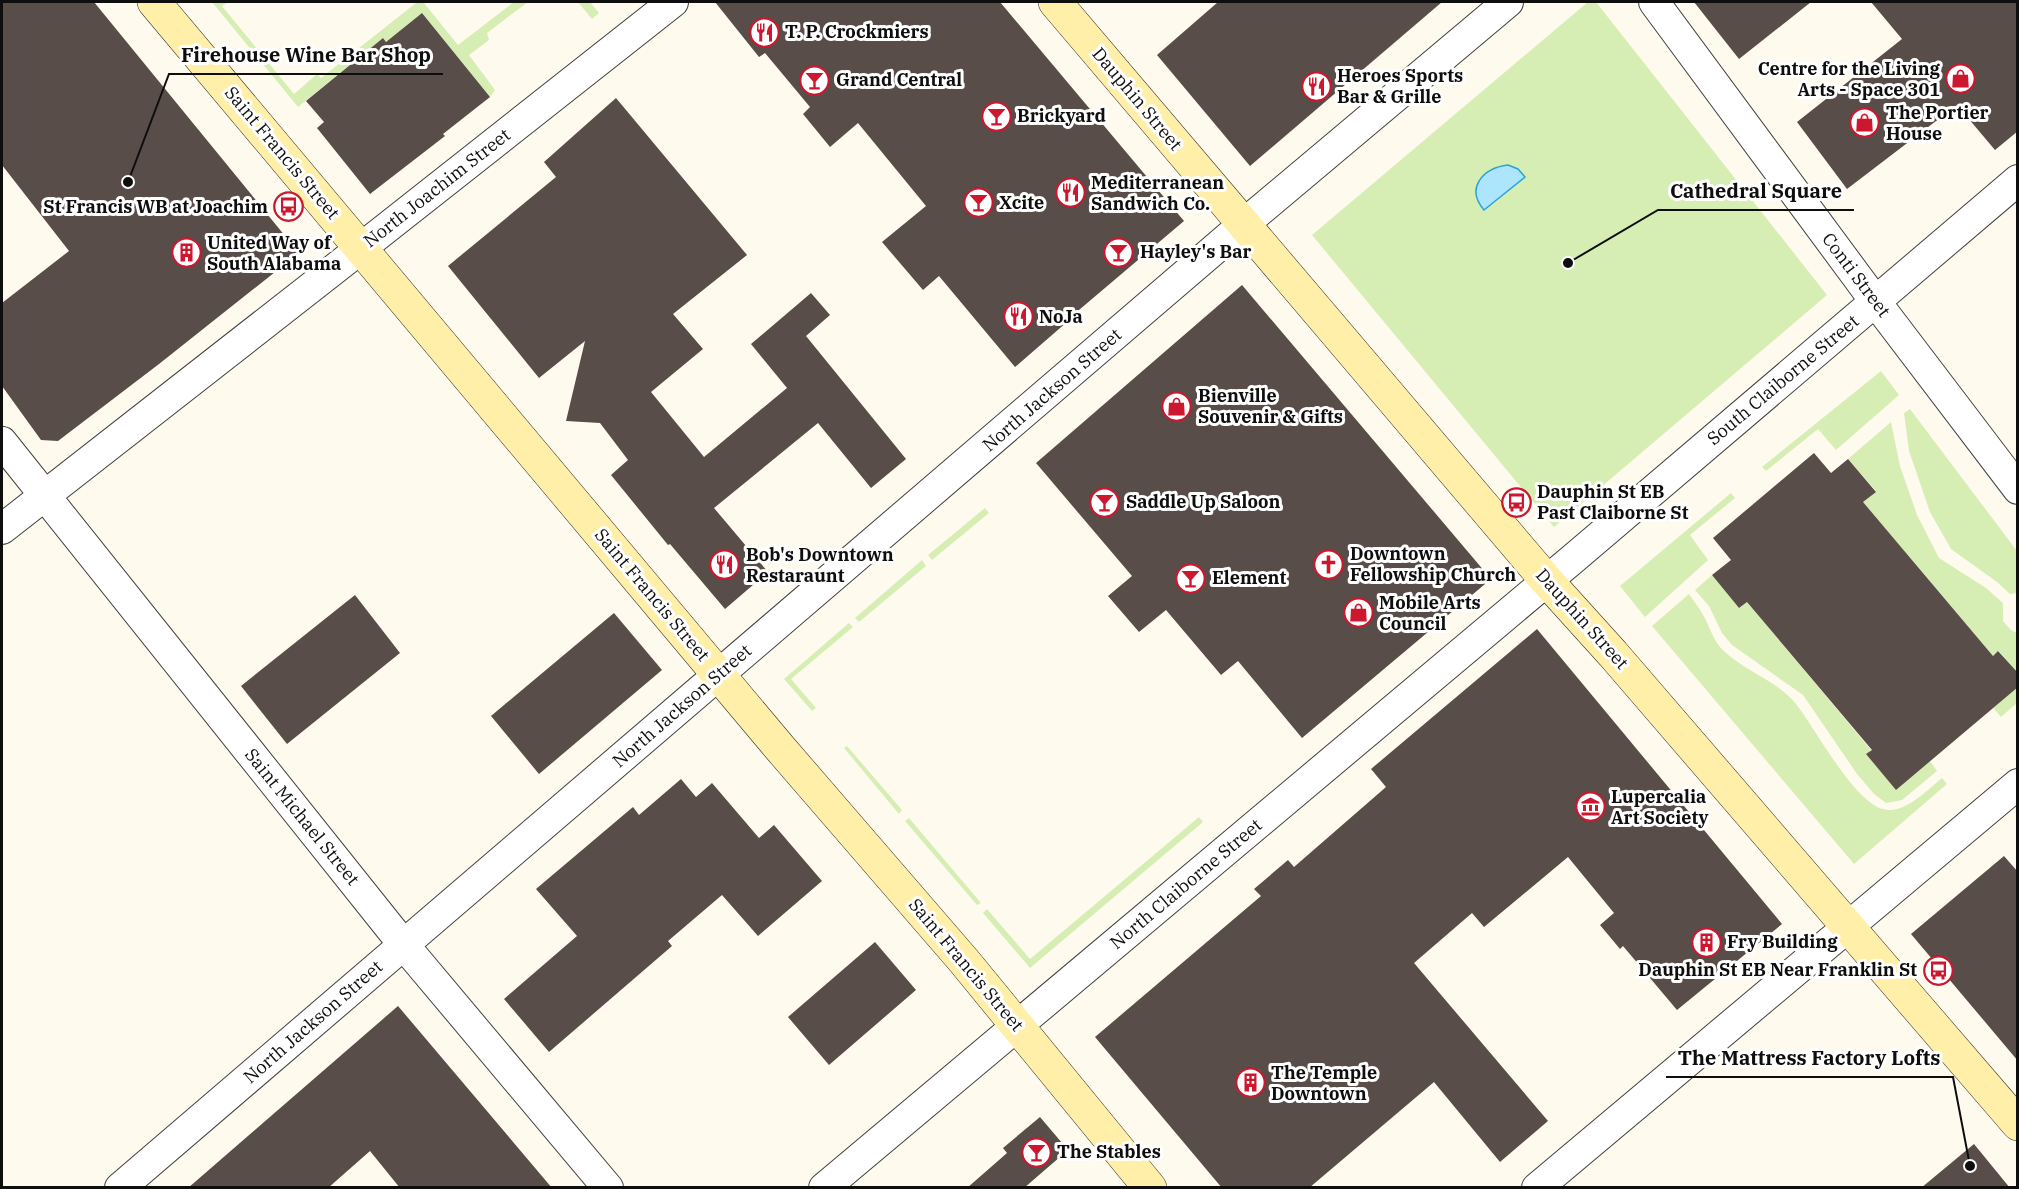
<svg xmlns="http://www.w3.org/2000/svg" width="2019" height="1189" font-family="'IBM Plex Serif',serif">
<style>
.green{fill:#d6eeb4}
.water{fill:#ade5fc;stroke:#2da3db;stroke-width:1.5}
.building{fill:#584d49}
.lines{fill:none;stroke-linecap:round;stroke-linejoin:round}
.street-casing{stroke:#414141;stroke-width:32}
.secondary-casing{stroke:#303030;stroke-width:34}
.street{stroke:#fff;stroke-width:30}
.secondary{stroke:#ffefa9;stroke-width:33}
.labels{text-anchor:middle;stroke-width:6;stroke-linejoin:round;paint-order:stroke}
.poi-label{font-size:18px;font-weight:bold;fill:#0e0e0e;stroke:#fff;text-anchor:start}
.street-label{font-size:18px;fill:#0e0e0e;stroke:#fff}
.leader{fill:none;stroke:#0e0e0e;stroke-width:2}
.callout-dot{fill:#0e0e0e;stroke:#fff;stroke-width:2}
.callout-label{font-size:20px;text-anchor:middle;font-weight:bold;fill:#0e0e0e;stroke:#fff;stroke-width:6;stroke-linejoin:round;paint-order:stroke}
</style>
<rect width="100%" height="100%" fill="#fffaee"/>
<g class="green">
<polygon points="212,2 228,2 222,6 294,94 317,74 321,78 416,3 424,3 458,45 514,2 528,2 487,33 489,40 469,55 495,90 490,97 422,13 386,42 383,38 298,107"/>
<polygon points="578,2 590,2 599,13 592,19"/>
<polygon points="1588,2 1596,2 1827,295 1554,527 1312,235"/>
<polygon points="1881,371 1899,395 1836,450 1818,429 1766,471 1762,467"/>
<polygon points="1910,409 2017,551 2017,593 2010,594 1997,582 1951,549 1930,512 1909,451 1904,413"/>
<polygon points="1891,422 1900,466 1917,515 1939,558 1986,588 2003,603 2003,621 2011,630 2017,633 2017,673 1999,651 1993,656 1863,502 1876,491 1848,459"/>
<polygon points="1731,493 1735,498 1690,535 1708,560 1645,617 1620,586"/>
<polygon points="985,508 989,513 932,560 928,555"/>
<polygon points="922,560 926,566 859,622 855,618"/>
<polygon points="1712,575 1739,608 1747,602 1871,750 1867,755 1896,789 1930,761 1937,771 1902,800 1886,803 1874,794 1857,774 1803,695 1732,645 1722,633 1709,606 1695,590"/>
<path d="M1689 594C1693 600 1698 606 1702 613 1710 626 1713 642 1725 652 1745 671 1779 682 1796 704 1815 728 1854 802 1883 809 1904 815 1927 790 1942 778L1947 784 1854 864 1652 626Z"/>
<polygon points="849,623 853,627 791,679 816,708 812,711 784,679"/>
<polygon points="2017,687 2017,703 2001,717 1993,708"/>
<polygon points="847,746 902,810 899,814 844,748"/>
<polygon points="1199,817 1203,822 1030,968 983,913 987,909 1030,959"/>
<polygon points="909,818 981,903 977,905 905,821"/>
</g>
<path class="water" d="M1508 165 1518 169 1525 177 1484 210C1465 188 1483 168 1508 165Z"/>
<g class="building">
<polygon points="2,2 94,2 299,253 159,364 58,441 41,440 2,386 2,303 69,251 2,165"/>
<polygon points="715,2 1000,2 1184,221 1066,321 1067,322 1015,367 939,276 923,290 882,242 926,206 858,123 830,147 803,114 810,107 765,53 759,57"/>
<polygon points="1218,2 1442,2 1250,166 1157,55"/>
<polygon points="1694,2 1811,2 1739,59"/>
<polygon points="1871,2 2018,2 2018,131 1995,150 1957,105 1847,189 1797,122 1902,39"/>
<polygon points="422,13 490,97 443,134 445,136 370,194 317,128 324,122 306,101 383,38 386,42"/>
<polygon points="616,98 747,255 673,314 703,349 651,392 704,457 787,388 751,344 811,293 830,315 806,336 906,459 871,488 818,423 714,508 768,572 725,609 670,544 668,545 611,475 628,460 600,423 566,421 585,341 539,378 448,266 556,177 544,162"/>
<polygon points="1242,285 1491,579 1302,738 1238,661 1221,675 1166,610 1139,632 1108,596 1132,576 1036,463"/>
<polygon points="1814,453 1831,473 1848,459 1876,492 1863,502 1993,656 1998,651 2018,673 2018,687 1896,790 1866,754 1872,750 1747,602 1739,608 1712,575 1731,560 1713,538"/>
<polygon points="355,595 400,653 287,744 241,686"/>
<polygon points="614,613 662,670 539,774 491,716"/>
<polygon points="1537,629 1782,924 1677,1010 1623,946 1620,949 1600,925 1614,913 1568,857 1484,927 1472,913 1414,963 1548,1121 1500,1162 1434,1082 1309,1188 1222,1188 1095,1037 1261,896 1254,889 1288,860 1294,867 1386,787 1371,769"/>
<polygon points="681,779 696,797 712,783 759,838 774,825 822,881 758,936 722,895 668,941 672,946 549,1052 504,999 577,936 536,889 633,807 639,815"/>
<polygon points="2004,856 2018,872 2018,1061 1911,934"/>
<polygon points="875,942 916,990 829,1065 788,1017"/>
<polygon points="398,1006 552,1188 400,1188 370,1151 328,1188 188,1188"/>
<polygon points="1040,1117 1068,1150 1024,1188 967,1188 1007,1153 1003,1148"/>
<polygon points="1974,1144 2010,1188 1921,1188"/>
</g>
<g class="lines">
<defs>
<g id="street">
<polyline points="1654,2 1875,301 2018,489"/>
<polyline points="2,442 403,944 608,1188"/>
<polyline points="2,529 332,271 673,2"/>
<polyline points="120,1188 1244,224 1508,2"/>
<polyline points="824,1188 1574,558 2018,180"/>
<polyline points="1537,1188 2018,784"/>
</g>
<g id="secondary">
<polyline points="154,2 780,748 964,961 1150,1188"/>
<polyline points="1055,2 1547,581 1613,654 2018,1124"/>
</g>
</defs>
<use href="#street" class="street-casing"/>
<use href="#secondary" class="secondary-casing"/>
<use href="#street" class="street"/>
<use href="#secondary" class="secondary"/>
</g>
<defs>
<symbol id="restaurant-ring" viewBox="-11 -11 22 22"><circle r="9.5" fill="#fff" stroke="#cc172e" stroke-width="1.5"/><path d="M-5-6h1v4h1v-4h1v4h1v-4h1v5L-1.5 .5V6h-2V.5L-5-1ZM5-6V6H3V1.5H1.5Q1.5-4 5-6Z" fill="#cc172e"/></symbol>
<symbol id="shop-ring" viewBox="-11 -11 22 22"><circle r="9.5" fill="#fff" stroke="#cc172e" stroke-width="1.5"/><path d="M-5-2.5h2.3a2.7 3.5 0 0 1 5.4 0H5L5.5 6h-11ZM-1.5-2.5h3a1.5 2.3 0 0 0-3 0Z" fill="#cc172e"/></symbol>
<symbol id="bar-ring" viewBox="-11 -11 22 22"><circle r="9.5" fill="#fff" stroke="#cc172e" stroke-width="1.5"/><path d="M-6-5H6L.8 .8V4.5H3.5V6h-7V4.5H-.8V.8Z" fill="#cc172e"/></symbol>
<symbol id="bus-ring" viewBox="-11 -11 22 22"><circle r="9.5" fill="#fff" stroke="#cc172e" stroke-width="1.5"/><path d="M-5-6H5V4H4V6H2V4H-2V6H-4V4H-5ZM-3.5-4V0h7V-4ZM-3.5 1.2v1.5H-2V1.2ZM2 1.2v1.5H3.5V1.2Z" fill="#cc172e"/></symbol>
<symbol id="building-ring" viewBox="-11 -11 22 22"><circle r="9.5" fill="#fff" stroke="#cc172e" stroke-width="1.5"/><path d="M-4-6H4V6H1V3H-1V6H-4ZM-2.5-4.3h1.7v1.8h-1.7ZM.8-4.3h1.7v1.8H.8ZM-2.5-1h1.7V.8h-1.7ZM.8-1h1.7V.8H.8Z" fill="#cc172e"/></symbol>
<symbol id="church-ring" viewBox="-11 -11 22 22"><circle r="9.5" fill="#fff" stroke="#cc172e" stroke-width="1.5"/><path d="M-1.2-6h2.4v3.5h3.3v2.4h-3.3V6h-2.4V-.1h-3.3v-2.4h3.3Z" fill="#cc172e"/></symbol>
<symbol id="museum-ring" viewBox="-11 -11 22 22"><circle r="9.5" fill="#fff" stroke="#cc172e" stroke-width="1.5"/><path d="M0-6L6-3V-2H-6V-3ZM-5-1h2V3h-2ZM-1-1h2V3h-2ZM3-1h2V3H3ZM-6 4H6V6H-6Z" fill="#cc172e"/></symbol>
</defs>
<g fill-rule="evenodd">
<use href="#restaurant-ring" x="748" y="16" width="33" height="33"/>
<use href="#shop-ring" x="1944" y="62" width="33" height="33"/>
<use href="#bar-ring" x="798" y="64" width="33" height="33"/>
<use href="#restaurant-ring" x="1300" y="70" width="33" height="33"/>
<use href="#bar-ring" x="980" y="100" width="33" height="33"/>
<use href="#shop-ring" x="1848" y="106" width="33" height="33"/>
<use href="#restaurant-ring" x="1054" y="176" width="33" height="33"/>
<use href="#bar-ring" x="962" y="186" width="33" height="33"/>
<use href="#bus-ring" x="272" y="190" width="33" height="33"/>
<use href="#bar-ring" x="1102" y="236" width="33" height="33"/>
<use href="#building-ring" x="170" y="236" width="33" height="33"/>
<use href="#restaurant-ring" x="1002" y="300" width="33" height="33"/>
<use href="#shop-ring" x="1160" y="390" width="33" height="33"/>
<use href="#bar-ring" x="1088" y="486" width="33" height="33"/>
<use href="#bus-ring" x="1500" y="486" width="33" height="33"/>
<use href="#church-ring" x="1312" y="548" width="33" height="33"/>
<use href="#restaurant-ring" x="708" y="548" width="33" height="33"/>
<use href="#bar-ring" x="1174" y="562" width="33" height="33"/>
<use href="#shop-ring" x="1342" y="596" width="33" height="33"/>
<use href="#museum-ring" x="1574" y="790" width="33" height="33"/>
<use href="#building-ring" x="1690" y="926" width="33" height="33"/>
<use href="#bus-ring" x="1922" y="954" width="33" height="33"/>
<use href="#building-ring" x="1234" y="1066" width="33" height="33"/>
<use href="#bar-ring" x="1020" y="1136" width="33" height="33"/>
</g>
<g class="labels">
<g class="poi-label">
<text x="785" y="38">T. P. Crockmiers</text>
<text x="1940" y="75" text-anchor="end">Centre for the Living<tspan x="1940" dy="21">Arts - Space 301</tspan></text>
<text x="1337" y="82">Heroes Sports<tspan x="1337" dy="21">Bar &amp; Grille</tspan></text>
<text x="836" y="86">Grand Central</text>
<text x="1886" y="119">The Portier<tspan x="1886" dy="21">House</tspan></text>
<text x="1017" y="122">Brickyard</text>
<text x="1091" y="189">Mediterranean<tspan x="1091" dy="21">Sandwich Co.</tspan></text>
<text x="999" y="209">Xcite</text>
<text x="268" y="213" text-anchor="end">St Francis WB at Joachim</text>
<text x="207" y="249">United Way of<tspan x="207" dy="21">South Alabama</tspan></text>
<text x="1140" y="258">Hayley's Bar</text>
<text x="1039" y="323">NoJa</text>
<text x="1198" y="402">Bienville<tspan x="1198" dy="21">Souvenir &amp; Gifts</tspan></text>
<text x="1537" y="498">Dauphin St EB<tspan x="1537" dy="21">Past Claiborne St</tspan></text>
<text x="1126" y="508">Saddle Up Saloon</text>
<text x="1350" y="560">Downtown<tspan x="1350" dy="21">Fellowship Church</tspan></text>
<text x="746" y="561">Bob's Downtown<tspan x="746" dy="21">Restaraunt</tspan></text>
<text x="1212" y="584">Element</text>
<text x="1379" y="609">Mobile Arts<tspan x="1379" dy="21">Council</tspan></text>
<text x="1611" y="803">Lupercalia<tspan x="1611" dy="21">Art Society</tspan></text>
<text x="1727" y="948">Fry Building</text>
<text x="1917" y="976" text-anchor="end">Dauphin St EB Near Franklin St</text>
<text x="1271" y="1079">The Temple<tspan x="1271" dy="21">Downtown</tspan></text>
<text x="1057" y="1158">The Stables</text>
</g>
<g class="street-label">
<text transform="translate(1137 99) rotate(50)" y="6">Dauphin Street</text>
<text transform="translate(282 153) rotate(50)" y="6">Saint Francis Street</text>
<text transform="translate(437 188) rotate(-38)" y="6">North Joachim Street</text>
<text transform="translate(1856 275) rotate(53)" y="6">Conti Street</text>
<text transform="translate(1783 380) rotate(-40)" y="6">South Claiborne Street</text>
<text transform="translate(1052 390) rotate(-41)" y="6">North Jackson Street</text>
<text transform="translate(652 595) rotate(50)" y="6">Saint Francis Street</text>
<text transform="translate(1582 619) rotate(48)" y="6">Dauphin Street</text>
<text transform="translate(682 706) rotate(-41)" y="6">North Jackson Street</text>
<text transform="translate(302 817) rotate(51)" y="6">Saint Michael Street</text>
<text transform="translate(1186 884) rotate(-40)" y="6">North Claiborne Street</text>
<text transform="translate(966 965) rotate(50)" y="6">Saint Francis Street</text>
<text transform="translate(313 1022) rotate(-41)" y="6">North Jackson Street</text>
</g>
</g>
<path class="leader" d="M128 182L169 74H443M1568 263L1658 210H1854M1970 1166L1953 1077H1666"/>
<g class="callout-dot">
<circle cx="128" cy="182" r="6"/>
<circle cx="1568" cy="263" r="6"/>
<circle cx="1970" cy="1166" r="6"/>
</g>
<g class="callout-label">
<text x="306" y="62">Firehouse Wine Bar Shop</text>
<text x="1756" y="198">Cathedral Square</text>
<text x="1809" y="1065">The Mattress Factory Lofts</text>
</g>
<rect width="2019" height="1189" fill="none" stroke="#0e0e0e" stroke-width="6"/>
</svg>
